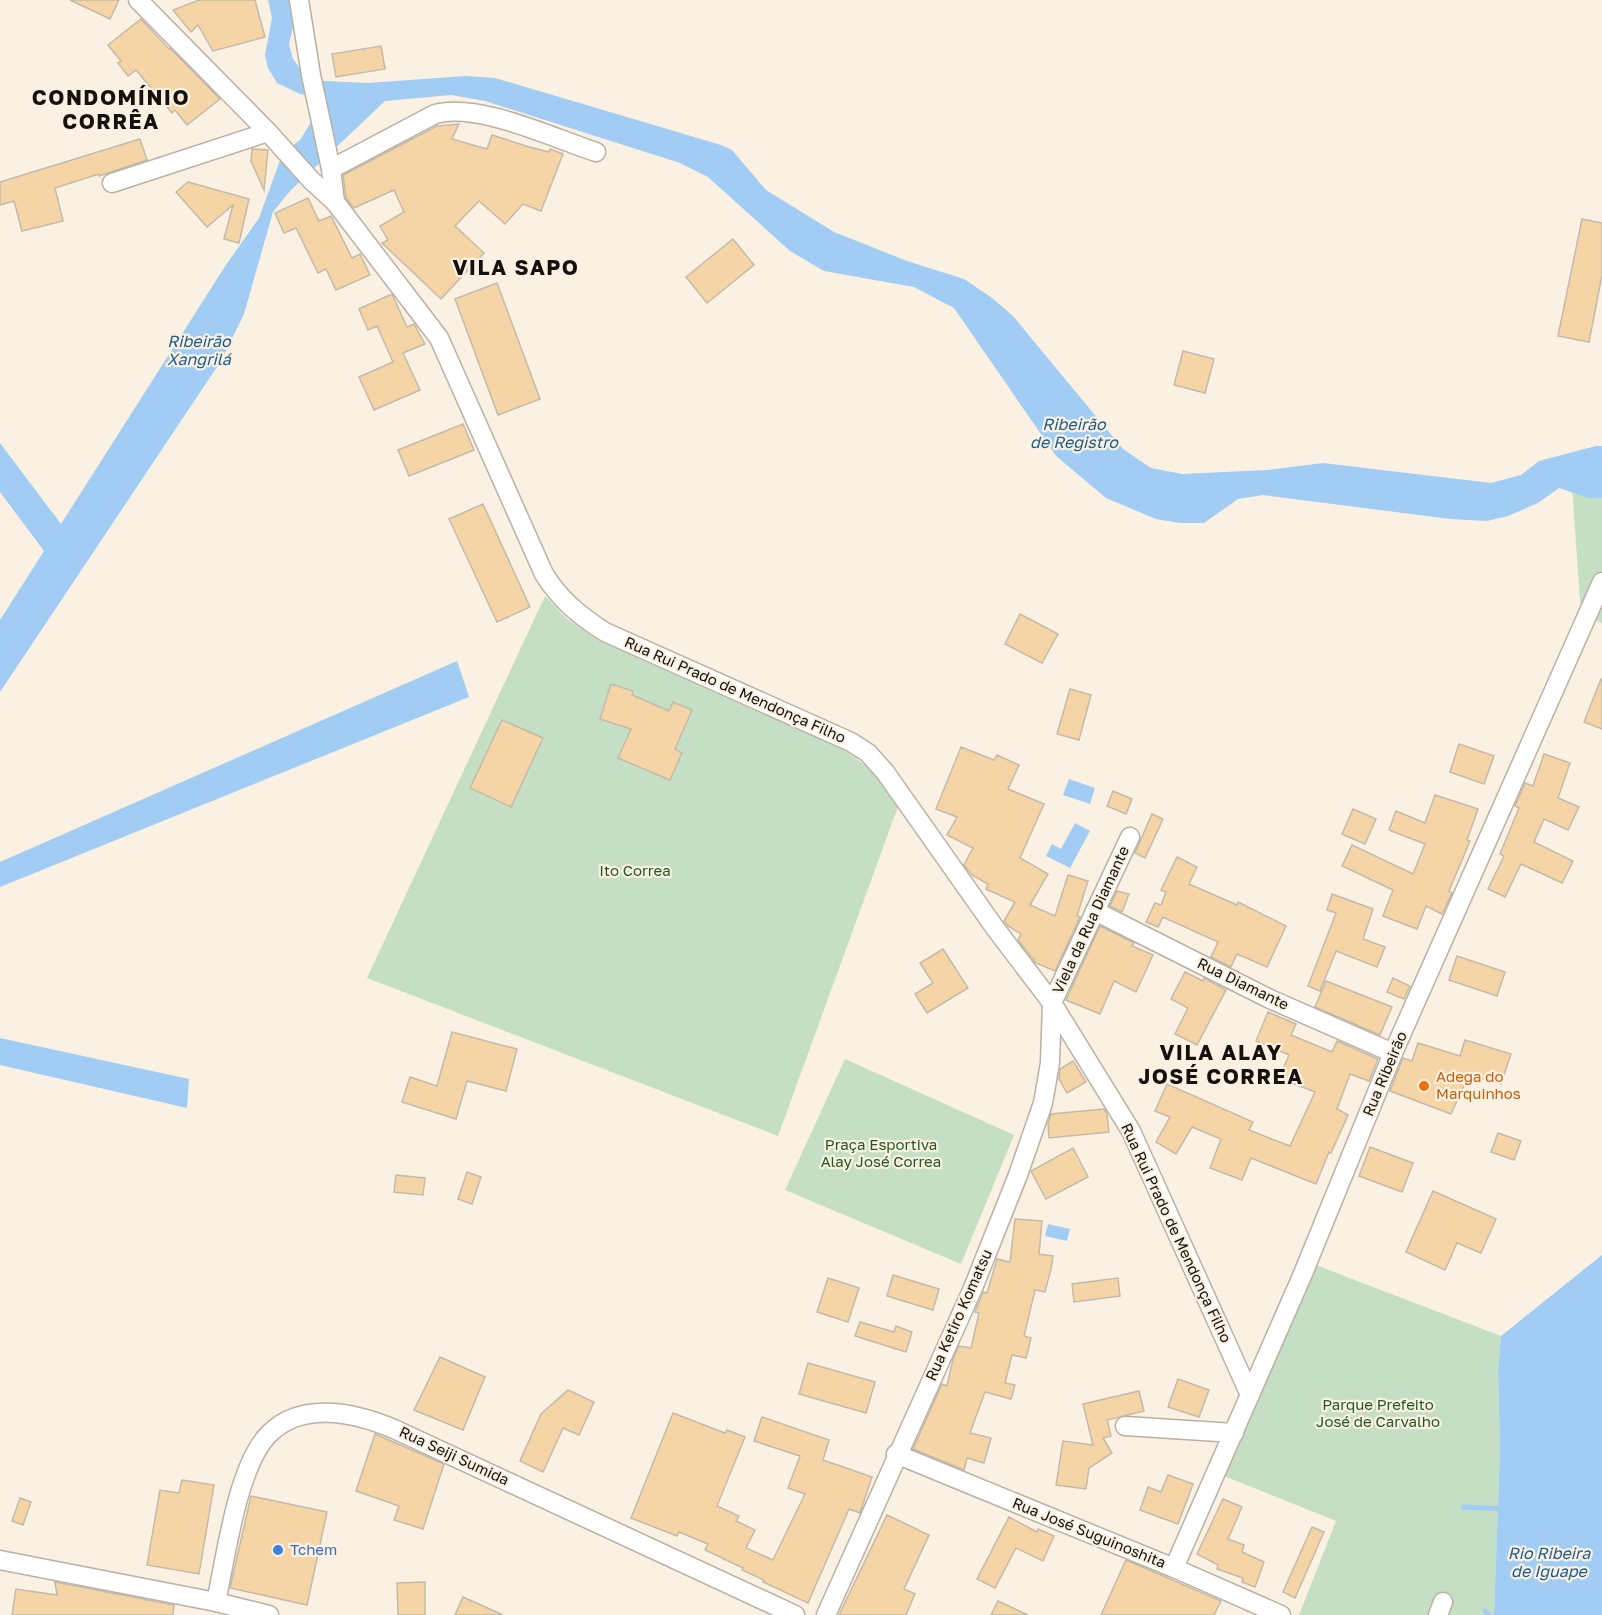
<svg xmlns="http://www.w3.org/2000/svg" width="1602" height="1615" font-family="'Golos Text',sans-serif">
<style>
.green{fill:#c5dfc5}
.water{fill:#a1ccf3}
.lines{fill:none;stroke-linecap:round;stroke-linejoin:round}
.stream{stroke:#a1ccf3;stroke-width:5}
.building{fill:#f5d5a5;stroke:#c4baac;stroke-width:1.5}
.minor-casing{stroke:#bab1a3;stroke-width:21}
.minor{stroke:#fff;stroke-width:18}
.food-dot{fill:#e8710a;stroke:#fbf1e2;stroke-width:2}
.shop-dot{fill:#3f7fe0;stroke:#fbf1e2;stroke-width:2}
.labels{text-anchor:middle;stroke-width:4.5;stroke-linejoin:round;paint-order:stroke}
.street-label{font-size:15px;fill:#15120d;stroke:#fbf1e2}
.park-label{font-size:15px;fill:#205925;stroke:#fbf1e2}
.food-label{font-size:15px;fill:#c56008;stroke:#fbf1e2;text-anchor:start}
.shop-label{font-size:15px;fill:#366cbe;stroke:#fbf1e2;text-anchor:start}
.water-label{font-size:16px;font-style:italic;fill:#1b5c8c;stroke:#fbf1e2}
.district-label{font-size:21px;font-weight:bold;letter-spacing:1.5px;fill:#15120d;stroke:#fbf1e2}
</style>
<rect width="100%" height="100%" fill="#fbf1e2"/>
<g class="green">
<polygon points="1602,470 1602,623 1581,614 1571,472"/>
<path d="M545 596 567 619 598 640 844 750C866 765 883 780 900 801L778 1136 367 978Z"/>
<polygon points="845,1059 1014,1135 961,1264 785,1190"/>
<polygon points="1308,1262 1501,1336 1498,1369 1500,1449 1494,1615 1299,1615 1336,1521 1219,1474"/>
</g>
<g class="water">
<polygon points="268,0 291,0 294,23 289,44 293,59 306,77 324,81 367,83 466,76 495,78 721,145 732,150 766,190 834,232 907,261 964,279 992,298 1013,316 1123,449 1151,468 1182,474 1267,470 1323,463 1491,483 1521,475 1539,461 1596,446 1602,446 1602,498 1588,498 1559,488 1538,503 1508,516 1487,521 1450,519 1263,495 1238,499 1204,523 1180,523 1156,519 1106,498 1056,456 954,308 914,287 824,271 790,251 708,177 680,163 485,101 451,95 385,101 290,191 273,212 244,314 221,361 0,692 0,620 44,551 0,492 0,443 61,524 224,268 259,218 279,163 289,148 300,140 326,98 300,94 277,83 268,68 265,55 272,18"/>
<polygon points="457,661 469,697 0,887 0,862"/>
<polygon points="1069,779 1095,788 1090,804 1063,795"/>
<polygon points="1075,823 1090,831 1070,868 1046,856 1052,844 1061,849"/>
<polygon points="0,1038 189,1079 187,1108 0,1065"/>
<polygon points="1048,1224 1070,1229 1067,1241 1045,1236"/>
<polygon points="1602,1255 1602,1615 1494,1615 1500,1449 1498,1369 1501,1336"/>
</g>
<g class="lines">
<g class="stream">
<polyline points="1463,1507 1503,1509"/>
<polyline points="1485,1611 1489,1615"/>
</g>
</g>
<g class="building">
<polygon points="70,0 119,0 110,19"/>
<polygon points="199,0 255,0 265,37 213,51 198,25 191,32 173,10"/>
<polygon points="141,19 169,49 170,48 220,99 187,125 175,110 172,113 136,70 128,76 118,63 121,61 108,45"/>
<polygon points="381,46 385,69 336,77 332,54"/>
<polygon points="459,124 452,139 487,149 492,135 526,146 549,152 550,149 563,154 541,211 523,204 505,224 479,201 455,226 484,253 441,299 382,243 388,240 380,226 404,212 394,190 354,208 346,198 343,175 437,126"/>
<polygon points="140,139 147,160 99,176 99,174 55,188 63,221 22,231 14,201 0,205 0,182"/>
<polygon points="252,149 268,150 264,190 251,161"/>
<polygon points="188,182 249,199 239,243 224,239 233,205 207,227 176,192"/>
<polygon points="308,198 319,221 331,216 352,258 360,254 370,275 336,290 326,269 318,273 296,228 284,233 275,213"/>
<polygon points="1582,219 1602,223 1602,275 1589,342 1558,336"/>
<polygon points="733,239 754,265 707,303 686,277"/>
<polygon points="497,283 540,399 498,415 455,299"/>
<polygon points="392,294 407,327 414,324 425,344 403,353 420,390 374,410 359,377 393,362 377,326 368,330 359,309"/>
<polygon points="1183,351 1214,359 1205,393 1174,385"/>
<polygon points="463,424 474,450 409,476 398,450"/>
<polygon points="483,504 530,607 497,622 449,519"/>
<polygon points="1020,614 1058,634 1042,663 1005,644"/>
<polygon points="1601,679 1602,679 1602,729 1584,722"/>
<polygon points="611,684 633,691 632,695 669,711 673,702 692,710 675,749 682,753 670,780 618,758 631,729 600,719"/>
<polygon points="1070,689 1091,695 1079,740 1057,734"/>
<polygon points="502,720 543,738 511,807 470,788"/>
<polygon points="1459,744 1494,756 1484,784 1450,772"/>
<polygon points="961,747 994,760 997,755 1019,765 1008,789 1044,804 1020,858 1048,874 1030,905 1055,916 1068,875 1088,881 1077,916 1080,917 1055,971 1036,963 1018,940 1021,934 1008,926 1004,921 1015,902 986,889 988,884 972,875 964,865 973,848 947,835 957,817 936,809"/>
<polygon points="1544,754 1570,763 1558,798 1579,807 1568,830 1544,819 1534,842 1573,861 1562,883 1521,864 1505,897 1488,889 1504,856 1500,854 1519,808 1515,806 1525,783 1533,786"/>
<polygon points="1113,791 1132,799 1126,814 1107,806"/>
<polygon points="1435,795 1478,809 1467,840 1470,841 1449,891 1452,893 1442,914 1426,906 1417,929 1383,916 1393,890 1342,866 1352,845 1413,874 1425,844 1389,830 1396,811 1425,823"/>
<polygon points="1353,809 1376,819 1365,844 1342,834"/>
<polygon points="1152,814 1163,819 1145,858 1135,853"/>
<polygon points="1177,857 1197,867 1189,884 1237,905 1238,902 1286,926 1267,967 1237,954 1231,967 1211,957 1218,942 1163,917 1158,927 1146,922 1155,903 1161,905 1166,892 1161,890"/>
<polygon points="1117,891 1129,894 1122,912 1110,906"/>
<polygon points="1332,894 1373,909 1363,939 1385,947 1377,967 1336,951 1320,991 1308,986 1336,913 1327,910"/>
<polygon points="1100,926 1134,943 1132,946 1153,955 1136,992 1114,981 1100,1014 1066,1000"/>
<polygon points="943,949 968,988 927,1013 915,994 933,983 920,963"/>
<polygon points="1457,956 1505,972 1497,996 1449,980"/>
<polygon points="1185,972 1203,981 1204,978 1226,990 1197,1045 1175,1034 1188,1008 1171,999"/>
<polygon points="1393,978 1410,986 1404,999 1387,992"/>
<polygon points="1326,981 1392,1007 1380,1035 1315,1007"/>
<polygon points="1268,1012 1296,1024 1291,1035 1332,1052 1337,1041 1378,1059 1369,1081 1350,1074 1337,1109 1348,1115 1331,1153 1329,1152 1316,1184 1251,1158 1242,1180 1210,1168 1221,1139 1192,1127 1176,1154 1156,1142 1170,1117 1155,1111 1167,1084 1253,1122 1249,1130 1290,1146 1315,1092 1279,1078 1289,1055 1256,1041"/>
<polygon points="452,1032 517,1049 506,1091 467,1081 456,1119 402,1102 410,1077 437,1086"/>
<polygon points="1465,1040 1511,1054 1501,1084 1469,1075 1451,1114 1390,1091 1403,1058 1412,1061 1418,1043 1460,1056"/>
<polygon points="1073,1061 1086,1082 1067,1093 1059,1079 1060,1069"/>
<polygon points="1104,1109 1107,1114 1109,1132 1049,1138 1048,1123 1051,1114"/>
<polygon points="1498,1133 1521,1141 1514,1160 1491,1152"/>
<polygon points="1370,1147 1413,1163 1402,1192 1359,1176"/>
<polygon points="1073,1148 1088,1177 1046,1199 1031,1171"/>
<polygon points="467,1172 481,1177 472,1204 458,1199"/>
<polygon points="396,1175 425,1178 423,1195 394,1192"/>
<polygon points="1433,1191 1496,1219 1481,1253 1457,1243 1445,1270 1406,1252"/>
<polygon points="1015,1219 1042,1221 1039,1254 1053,1256 1051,1269 1045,1292 1035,1290 1024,1336 1031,1338 1026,1358 1012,1355 1005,1383 1015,1385 1011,1399 985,1392 970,1433 991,1438 984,1463 967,1458 964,1470 913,1449 942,1384 947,1386 953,1359 959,1346 971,1348 979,1313 975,1312 983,1292 987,1293 997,1259 1010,1262"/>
<polygon points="893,1275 939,1289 933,1310 887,1296"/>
<polygon points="828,1278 859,1288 848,1322 817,1312"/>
<polygon points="1118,1278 1120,1296 1074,1302 1072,1284"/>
<polygon points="860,1322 894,1332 896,1326 912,1332 906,1352 855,1336"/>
<polygon points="440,1357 485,1377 463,1430 414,1410"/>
<polygon points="808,1363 875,1382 866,1413 799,1394"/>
<polygon points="1178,1379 1209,1390 1199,1417 1168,1407"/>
<polygon points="568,1390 594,1402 579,1435 563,1428 543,1472 520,1461 541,1414"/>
<polygon points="1139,1391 1144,1411 1107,1420 1111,1436 1103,1438 1112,1453 1089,1468 1086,1489 1056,1485 1063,1441 1093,1445 1083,1404"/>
<polygon points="673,1413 725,1433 727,1430 745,1437 717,1506 739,1516 736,1521 755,1530 746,1548 773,1560 805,1494 788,1488 800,1456 754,1441 762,1417 829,1440 823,1460 872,1477 860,1513 849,1509 808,1603 763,1582 764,1580 742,1570 743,1568 705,1550 708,1544 679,1532 677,1536 631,1518"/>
<polygon points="375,1434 444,1464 423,1529 394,1520 399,1506 356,1491"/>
<polygon points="1168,1475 1193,1484 1178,1524 1140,1510 1148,1487 1161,1492"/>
<polygon points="182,1480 214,1485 199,1574 147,1565 160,1490 179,1493"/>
<polygon points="251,1496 327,1512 307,1605 230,1588"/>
<polygon points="20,1498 31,1502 23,1525 12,1521"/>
<polygon points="1223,1499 1242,1507 1228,1539 1244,1545 1242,1552 1264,1562 1255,1587 1242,1582 1243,1578 1217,1569 1218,1565 1197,1554"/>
<polygon points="887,1515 929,1535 904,1589 915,1594 906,1615 839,1615"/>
<polygon points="1009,1517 1037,1532 1038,1529 1054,1536 1043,1561 1016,1548 995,1588 977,1579"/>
<polygon points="1312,1527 1324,1532 1295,1598 1283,1592"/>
<polygon points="1126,1560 1221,1601 1214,1615 1101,1615"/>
<polygon points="55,1582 174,1605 173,1615 12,1615 16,1589 57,1595"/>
<polygon points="425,1582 425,1615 398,1615 397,1583"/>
<polygon points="463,1597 503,1615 455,1615"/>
<polygon points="998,1601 1028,1615 991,1615"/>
</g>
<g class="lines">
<defs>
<g id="minor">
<polyline points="138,0 268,132 311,180 335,202"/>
<path d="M299 0 311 75 331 169 335 202 439 338 544 574C560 600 580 616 605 632L851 742 868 753 885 772 995 928 1052 1003 1131 1131 1250 1395"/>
<path d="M331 169 435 114C478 102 553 138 596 152"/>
<polyline points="112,183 268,132"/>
<polyline points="1095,911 1270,999 1393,1053"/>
<polyline points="1125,1426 1234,1433"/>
<polyline points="896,1454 1174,1568 1281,1615"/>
<polyline points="0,1560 216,1602 269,1615"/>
<polyline points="1174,1568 1302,1276 1393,1053 1602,582"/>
<path d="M216 1602C226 1557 237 1466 269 1434 302 1400 356 1413 394 1429L795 1615"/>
<polyline points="826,1615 973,1288 1018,1175 1043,1103 1050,1063 1052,1003 1130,837"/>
<polyline points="1438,1615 1443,1602"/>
</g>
</defs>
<use href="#minor" class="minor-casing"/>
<use href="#minor" class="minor"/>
</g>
<circle class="food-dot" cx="1424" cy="1086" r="6"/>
<circle class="shop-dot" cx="278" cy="1550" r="6"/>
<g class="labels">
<g class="street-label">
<text transform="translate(735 690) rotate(24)" y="5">Rua Rui Prado de Mendonça Filho</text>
<text transform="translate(1091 920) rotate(-65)" y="5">Viela da Rua Diamante</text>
<text transform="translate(1243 984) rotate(26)" y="5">Rua Diamante</text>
<text transform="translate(1385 1074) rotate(-67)" y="5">Rua Ribeirão</text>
<text transform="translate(1176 1233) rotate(65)" y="5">Rua Rui Prado de Mendonça Filho</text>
<text transform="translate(959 1315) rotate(-66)" y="5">Rua Ketiro Komatsu</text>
<text transform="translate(454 1456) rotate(25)" y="5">Rua Seiji Sumida</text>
<text transform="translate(1089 1533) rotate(22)" y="5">Rua José Suguinoshita</text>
</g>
<g class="park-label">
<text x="635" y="876">Ito Correa</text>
<text x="881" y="1150">Praça Esportiva<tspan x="881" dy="17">Alay José Correa</tspan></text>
<text x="1378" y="1410">Parque Prefeito<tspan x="1378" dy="17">José de Carvalho</tspan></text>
</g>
<g class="food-label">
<text x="1436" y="1082">Adega do<tspan x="1436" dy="17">Marquinhos</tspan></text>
</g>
<g class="shop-label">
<text x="290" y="1555">Tchem</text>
</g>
<g class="water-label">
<text x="199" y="347">Ribeirão<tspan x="199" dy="18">Xangrilá</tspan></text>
<text x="1074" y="430">Ribeirão<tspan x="1074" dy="18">de Registro</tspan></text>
<text x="1549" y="1559">Rio Ribeira<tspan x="1549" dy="18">de Iguape</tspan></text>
</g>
<g class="district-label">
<text x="111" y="105">CONDOMÍNIO<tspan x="111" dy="24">CORRÊA</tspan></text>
<text x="516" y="275">VILA SAPO</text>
<text x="1221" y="1060">VILA ALAY<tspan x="1221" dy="24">JOSÉ CORREA</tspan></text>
</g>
</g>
</svg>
